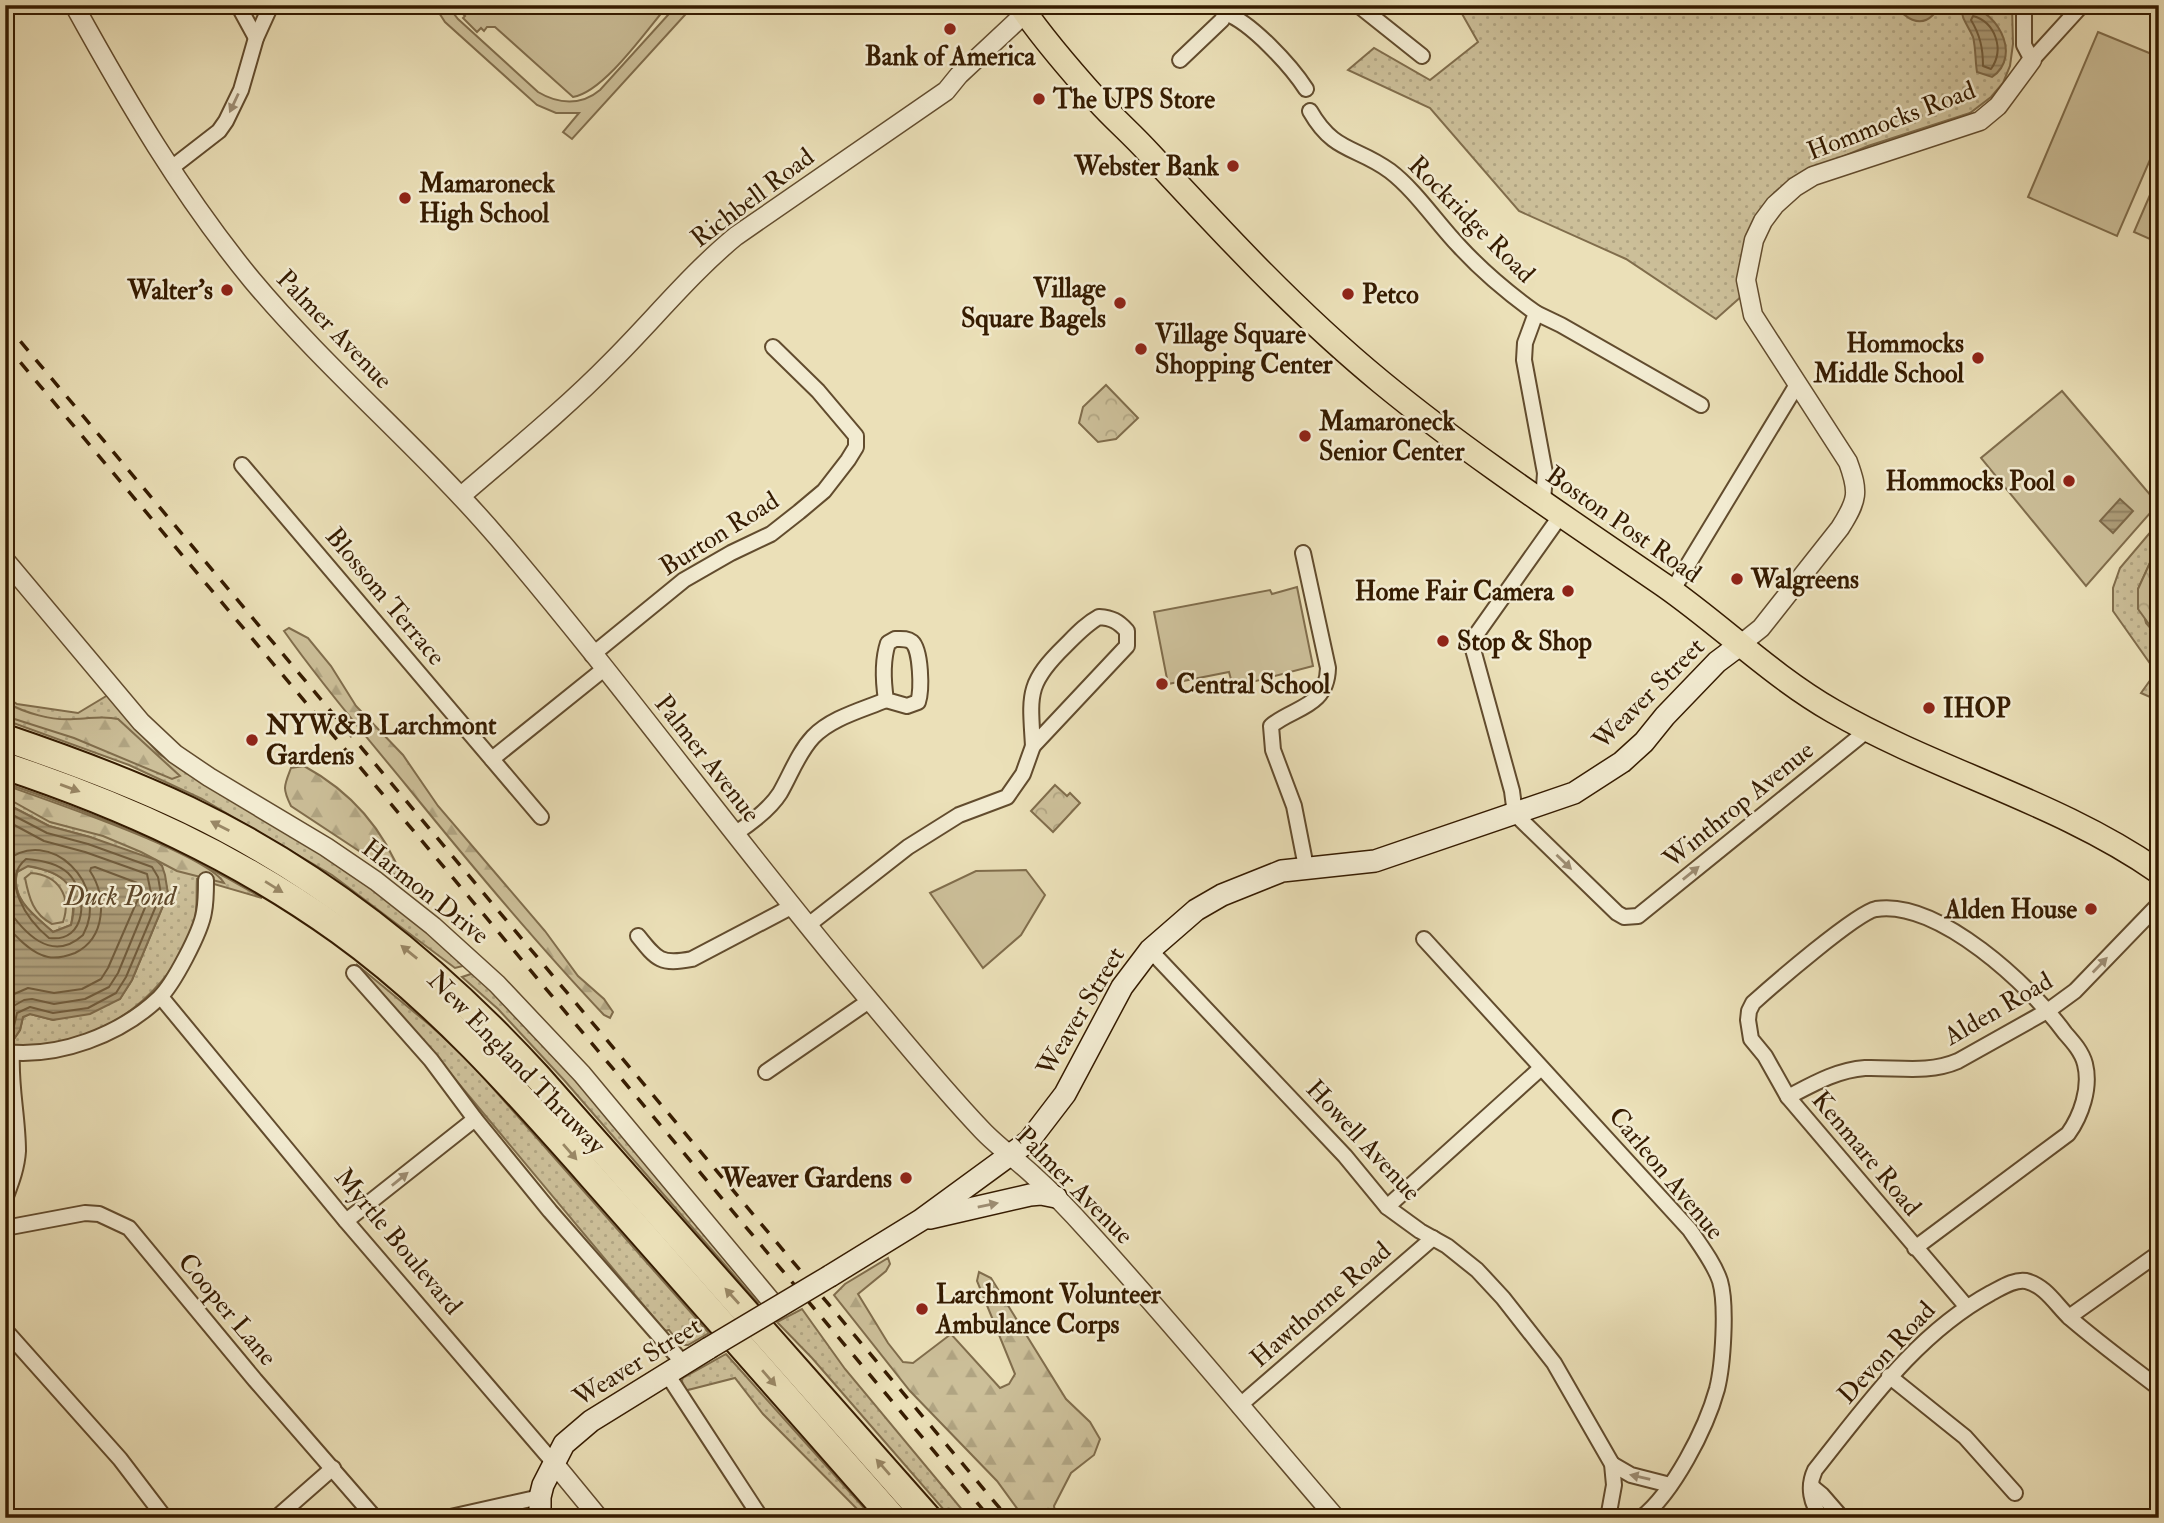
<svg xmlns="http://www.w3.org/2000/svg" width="2164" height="1523" font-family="'IM FELL Double Pica',serif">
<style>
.grass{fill:url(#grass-dots);stroke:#806d4c;stroke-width:2}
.forest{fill:url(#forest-firs);stroke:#806d4c;stroke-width:2}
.park{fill:url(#park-crowns);stroke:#806d4c;stroke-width:2}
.garden{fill:#ccbf99;stroke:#806d4c;stroke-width:2}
.water{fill:url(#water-rules);stroke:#7d6949;stroke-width:2;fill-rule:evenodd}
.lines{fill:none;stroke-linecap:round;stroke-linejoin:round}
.shore{stroke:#715c3c;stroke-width:2}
.minor-casing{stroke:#624c2e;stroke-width:18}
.tertiary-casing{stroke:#624c2e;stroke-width:21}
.secondary-casing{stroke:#351b00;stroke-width:24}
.primary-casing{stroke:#351b00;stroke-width:26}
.motorway-casing{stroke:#351b00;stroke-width:30}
.minor{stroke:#f2ebd1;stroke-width:14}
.tertiary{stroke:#f2ebd1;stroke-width:18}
.secondary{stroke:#f2ebd1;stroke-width:21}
.primary{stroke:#ebe0b8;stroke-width:23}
.motorway{stroke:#ebe0b8;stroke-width:26}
.rail{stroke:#351b00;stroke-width:3.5;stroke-dasharray:12 12;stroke-linecap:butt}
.secondary-bridge-casing{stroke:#351b00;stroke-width:24;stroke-linecap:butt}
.secondary-bridge{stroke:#f2ebd1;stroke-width:21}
.oneway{fill:#9d8d73}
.oneway2{fill:#998765}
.poi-dot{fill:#8f2418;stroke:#f2ebd1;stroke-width:2.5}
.labels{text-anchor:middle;stroke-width:5;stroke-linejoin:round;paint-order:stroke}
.poi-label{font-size:26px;font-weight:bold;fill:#351b00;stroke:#f2ebd1;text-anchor:start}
.street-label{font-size:26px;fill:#351b00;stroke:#f2ebd1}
.water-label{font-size:28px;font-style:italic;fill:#5f482a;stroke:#f2ebd1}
</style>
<defs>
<pattern id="grass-dots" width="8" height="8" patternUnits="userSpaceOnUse" patternTransform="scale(1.75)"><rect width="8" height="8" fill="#ccbf99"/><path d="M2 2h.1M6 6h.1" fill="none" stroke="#b0a482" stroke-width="1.8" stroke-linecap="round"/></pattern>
<pattern id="forest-firs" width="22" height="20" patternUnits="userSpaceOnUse" patternTransform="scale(1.75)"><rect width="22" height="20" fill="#ccbf99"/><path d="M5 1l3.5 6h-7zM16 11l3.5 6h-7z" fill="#b0a482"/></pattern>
<pattern id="park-crowns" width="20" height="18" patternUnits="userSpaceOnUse" patternTransform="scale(1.75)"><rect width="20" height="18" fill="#ccbf99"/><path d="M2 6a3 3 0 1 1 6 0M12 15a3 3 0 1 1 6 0" fill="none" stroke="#b0a482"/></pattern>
<pattern id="water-rules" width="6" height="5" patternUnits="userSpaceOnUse" patternTransform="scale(1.75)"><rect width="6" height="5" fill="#ad9d79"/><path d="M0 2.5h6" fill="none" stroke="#8e7f61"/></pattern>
</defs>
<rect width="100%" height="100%" fill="#ebe0b8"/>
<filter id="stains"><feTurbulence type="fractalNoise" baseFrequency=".00286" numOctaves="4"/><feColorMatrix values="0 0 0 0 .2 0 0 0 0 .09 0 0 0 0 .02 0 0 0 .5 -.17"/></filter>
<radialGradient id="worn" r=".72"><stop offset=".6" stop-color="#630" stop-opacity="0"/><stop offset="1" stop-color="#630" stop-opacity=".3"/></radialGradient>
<g class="grass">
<polygon points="1457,5 2012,5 2013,44 2010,66 2003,83 1991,97 1970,113 1868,146 1807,172 1768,200 1749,237 1743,295 1716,319 1626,259 1519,211 1430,108 1348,70 1374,48 1430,80 1478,42"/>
<polygon points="2159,522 2159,543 2138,589 2146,623 2159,638 2159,701 2141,693 2156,672 2113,611 2113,588 2120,568"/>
<polygon points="108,695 159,754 343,866 410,917 467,965 455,968 332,875 202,799 129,765 5,720 5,696 17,704 78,713"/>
<path d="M5 783C97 814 178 848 262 898L197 879C196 892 198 909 194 922 176 982 121 1030 59 1043 43 1046 26 1045 10 1045L20 1030 23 1017 30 1014 53 1020 120 999 132 980 168 894 162 866 90 837 49 826 5 803Z"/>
<path d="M27 866C67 873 79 885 71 925L53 932C35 916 10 899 17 872Z"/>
<polygon points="356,964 431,1026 468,1060 709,1333 688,1345 681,1345 669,1330 665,1331 444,1066"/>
<polygon points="477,972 519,1012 762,1300 758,1303 564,1080 498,1009 462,977"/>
<polygon points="802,1309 845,1369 969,1518 951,1518 812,1358 777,1322"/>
<polygon points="726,1354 873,1518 866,1518 763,1414 735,1378 684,1391 681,1383 683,1378"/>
</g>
<g class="forest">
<path d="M289 628 308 638 331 666 356 706 403 755 438 806 545 931 578 976 604 999 613 1012 610 1018 604 1015C534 941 470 864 406 785 365 735 322 685 284 631Z"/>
<path d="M5 702C25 713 52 721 74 719 89 719 102 715 118 719L180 776 172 779 74 738 5 716Z"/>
<path d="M304 766C352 792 384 829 403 880L291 806C282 788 284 786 291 768Z"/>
<path d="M5 785C44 799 207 854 224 883L177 871 141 852 103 836 50 822 5 797Z"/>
<path d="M31 873C58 875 72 896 63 922L52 924C33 914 29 898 25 878Z"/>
<polygon points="888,1258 890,1264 886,1271 858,1294 888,1343 903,1362 913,1363 951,1334 1000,1388 1009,1384 1015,1374 977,1281 979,1272 991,1278 1066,1399 1090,1422 1100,1439 1094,1455 1071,1473 1054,1506 1056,1518 1024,1518 997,1481 910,1391 834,1295 845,1284"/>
</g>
<g class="park">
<polygon points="1106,385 1138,418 1116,439 1098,442 1079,423 1083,407"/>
<polygon points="2159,543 2159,638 2138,609 2138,589"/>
<polygon points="1055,785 1067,796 1070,793 1080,803 1053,832 1031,811"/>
</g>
<g class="garden">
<path d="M434 5H447L458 19 538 92C558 104 581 106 600 90L677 5H694L572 139 563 132 579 113H556L537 105 445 22Z"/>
<path d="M454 5H668C646 31 604 92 573 97L495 27H487L484 31 481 28 477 32 463 18 465 16Z"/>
<polygon points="2098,32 2159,57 2159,139 2117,236 2028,197"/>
<polygon points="2159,174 2159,243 2134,232"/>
<polygon points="2062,391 2158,504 2086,586 1981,458"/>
<polygon points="1297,587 1313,666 1233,687 1229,672 1168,684 1154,612 1270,590 1272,594"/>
<polygon points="1026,870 1045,895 1021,935 983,968 930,893 976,871"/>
</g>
<g class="water">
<path d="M1894 5H1946C1938 8 1938 10 1933 15 1919 29 1905 17 1894 5Z"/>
<path d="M1961 5C1995 5 2024 55 1992 77L1977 72C1975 60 1976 49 1973 37 1968 25 1961 19 1961 5Z"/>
<polygon points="2120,499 2133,511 2113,533 2100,521"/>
<path d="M5 803 49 826 90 837 156 860 162 866 165 875 168 894 132 980 120 999 90 1014 53 1020 30 1014 23 1017 20 1030 5 1052ZM28 866C64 872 81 886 71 925L53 932C35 916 10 899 17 872Z"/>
</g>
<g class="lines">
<g class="shore">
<path d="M1973 16C1995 22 2005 49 1991 69L1983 66C1983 48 1980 35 1971 20Z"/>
<polyline points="5,811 47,833 88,844 152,867 158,877 161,894 126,977 116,993 88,1008 53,1013 30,1007 17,1013 14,1026 5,1037"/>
<polyline points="5,820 44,841 85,852 147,874 151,893 118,973 109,987 85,999 54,1004 32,999 24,1000 10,1008 5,1023"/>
<path d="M26 859C40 860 57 863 68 873 89 894 87 943 49 938 27 920 0 880 26 859Z"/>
<path d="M5 862C49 824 111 885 83 935 51 964 23 932 5 905"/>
<path d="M5 923C15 936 32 954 48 957 57 959 67 956 75 953 106 938 107 897 90 871L91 868 95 867 140 884 141 892 108 968 101 979 82 989 54 993 28 988 5 998"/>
</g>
<defs>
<g id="minor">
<polyline points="238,5 256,38"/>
<polyline points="1358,5 1422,56"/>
<polyline points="2024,5 2024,45 2032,60 2082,5"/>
<path d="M1225 13C1251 22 1291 66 1306 89"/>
<polyline points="1180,60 1222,20 1225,13"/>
<path d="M1310 111C1334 153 1356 146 1390 171 1415 190 1437 223 1459 246 1482 271 1508 293 1536 313L1525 343 1524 360 1545 473 1543 502"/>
<polyline points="170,169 219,131 226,121 241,90 256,38 271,5"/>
<polyline points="1536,313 1561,325 1701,405"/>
<polyline points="242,465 541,817"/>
<polyline points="1561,515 1471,642 1512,791 1515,814 1617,913 1624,917 1638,916 1869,729"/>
<path d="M1303 553 1328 668C1327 708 1293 707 1271 726L1273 750 1294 806 1306 867"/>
<polyline points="1672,591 1798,383"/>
<path d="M1099 617C1112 618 1118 621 1127 631V646L1033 746C1030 695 1026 684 1065 646 1076 635 1086 624 1099 617Z"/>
<path d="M895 639C901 639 907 638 912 642 921 650 922 690 918 702L907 706 886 700C883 680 882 661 888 643Z"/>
<polyline points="592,655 684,580 731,553 771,534 799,512 824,491 848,460 856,447 856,436 818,391 773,347"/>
<polyline points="492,759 604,669"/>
<path d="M736 833C751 823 770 809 780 793 791 774 798 753 813 737 831 718 862 710 886 700"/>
<polyline points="807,926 908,847 959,815 1007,797 1023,774 1033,746"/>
<path d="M638 936C657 960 661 965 692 959L791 907"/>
<path d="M1424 939 1690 1230C1700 1245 1714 1263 1720 1281 1727 1305 1723 1365 1717 1389 1706 1429 1673 1493 1641 1518"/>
<polyline points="1150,950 1345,1156 1387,1207 1420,1231 1447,1246 1477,1270 1503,1298 1554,1363 1612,1464 1614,1485 1608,1518"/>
<polyline points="354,973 431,1060 475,1119 550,1211 684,1364"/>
<polyline points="161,997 346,1221 553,1462"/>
<path d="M5 1052C59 1058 120 1035 159 998 173 985 201 932 204 912 206 902 206 891 206 880"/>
<polyline points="766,1072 869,1001"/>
<path d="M1788 1097C1813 1084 1837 1070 1865 1068 1897 1067 1928 1074 1958 1061L2049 1010 2075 991 2159 904"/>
<path d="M5 1199C11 1183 17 1168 18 1151 18 1118 10 1086 12 1053"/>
<polyline points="1387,1207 1541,1068"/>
<polyline points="346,1221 475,1119"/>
<polyline points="5,1228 85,1213 99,1214 129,1228 255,1380 375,1518"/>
<path d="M1915 1248 2068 1134C2081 1116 2091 1088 2085 1064 2082 1052 2073 1042 2065 1033 2031 986 1938 899 1876 909 1856 913 1773 985 1753 1003L1749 1011 1748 1020 1751 1039 1765 1056 1788 1097 1966 1306"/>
<polyline points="2069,1317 2159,1253"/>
<polyline points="5,1330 120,1459 165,1518"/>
<polyline points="667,1374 761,1518"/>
<polyline points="1889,1376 1965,1437 2015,1493"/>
<polyline points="1239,1406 1433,1238"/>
<polyline points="1612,1464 1631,1475 1670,1485"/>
<polyline points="1811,1486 1822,1495 1842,1518"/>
<polyline points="276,1518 333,1468"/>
<polyline points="446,1518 540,1497"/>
<path d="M1822 1518C1811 1504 1807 1487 1815 1470 1867 1405 1916 1334 1991 1293 2001 1288 2014 1279 2026 1281 2046 1286 2056 1305 2070 1318 2099 1343 2129 1365 2159 1388"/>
<polyline points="2156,1518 2159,1514"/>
</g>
<g id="tertiary">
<path d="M74 5C127 101 182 195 252 280 328 371 421 448 498 538 627 689 743 851 871 1002 907 1045 943 1089 982 1130 997 1146 1017 1160 1034 1176 1053 1193 1072 1213 1089 1232 1174 1325 1254 1423 1336 1518"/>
<path d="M461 496C512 452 565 409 612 361 654 319 691 273 736 236L946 91 959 75 1034 5"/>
<polyline points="5,560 141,722 175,754 209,777 326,847 376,881 433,926 497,984 582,1074 777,1308"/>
<path d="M1741 644 1761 628 1840 528C1858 500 1859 492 1848 462L1753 315 1746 280 1754 240 1763 221 1775 205 1795 187 1813 176 1980 121 1998 106 2032 60"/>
<polyline points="553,1462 599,1518"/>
</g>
<g id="secondary">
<polyline points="930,1218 1030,1195 1041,1194 1056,1197"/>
<polyline points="830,1276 921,1220 1029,1141 1065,1094 1122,987 1150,950 1196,910 1222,895 1282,871 1375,861 1574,793 1622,762 1644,742 1665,716 1717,662 1741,644"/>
<polyline points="540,1518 540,1497 543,1485 564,1444 591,1421 709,1348"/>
</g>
<path id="primary" d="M1020 5C1043 39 1071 71 1098 101 1114 119 1133 135 1149 153 1223 233 1297 313 1381 382 1471 456 1569 520 1665 586 1722 626 1772 676 1833 711 1939 772 2059 802 2159 872"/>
<g id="motorway">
<path d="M5 738C67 759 129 782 188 810 322 874 437 967 537 1076L928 1518"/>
<path d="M5 766C125 806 237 857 340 931 447 1008 531 1108 618 1206 709 1310 801 1414 893 1518"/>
</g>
</defs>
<use href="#minor" class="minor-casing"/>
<use href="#tertiary" class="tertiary-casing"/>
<use href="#secondary" class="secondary-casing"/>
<use href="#primary" class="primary-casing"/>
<use href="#motorway" class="motorway-casing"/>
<use href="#minor" class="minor"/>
<use href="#tertiary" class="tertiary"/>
<use href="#secondary" class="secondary"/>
<use href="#primary" class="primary"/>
<use href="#motorway" class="motorway"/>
<g class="rail">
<polyline points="5,323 1008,1518"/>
<polyline points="5,344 990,1518"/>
</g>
<defs>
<polyline id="secondary-bridge" points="709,1348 830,1276"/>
</defs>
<use href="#secondary-bridge" class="secondary-bridge-casing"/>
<use href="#secondary-bridge" class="secondary-bridge"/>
</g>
<defs><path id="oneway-solid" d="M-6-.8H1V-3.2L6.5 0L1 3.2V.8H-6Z" transform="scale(1.75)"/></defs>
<g class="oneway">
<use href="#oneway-solid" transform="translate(234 103) rotate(115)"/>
<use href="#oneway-solid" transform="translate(1564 862) rotate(44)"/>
<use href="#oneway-solid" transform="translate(1691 873) rotate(-39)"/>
<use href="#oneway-solid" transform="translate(2100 965) rotate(-46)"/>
<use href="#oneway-solid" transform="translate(400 1179) rotate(-39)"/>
<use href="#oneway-solid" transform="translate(988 1205) rotate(-12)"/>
<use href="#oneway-solid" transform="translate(1640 1477) rotate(-167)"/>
</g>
<g class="oneway2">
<use href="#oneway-solid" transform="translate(70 788) rotate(20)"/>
<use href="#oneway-solid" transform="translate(220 826) rotate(-153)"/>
<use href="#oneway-solid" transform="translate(274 887) rotate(32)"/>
<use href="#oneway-solid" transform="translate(409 952) rotate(-141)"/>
<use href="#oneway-solid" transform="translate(570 1152) rotate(49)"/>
<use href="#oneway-solid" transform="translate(732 1296) rotate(-132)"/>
<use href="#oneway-solid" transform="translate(769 1378) rotate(49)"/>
<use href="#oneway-solid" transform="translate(883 1467) rotate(-131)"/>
</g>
<g class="poi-dot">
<circle cx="950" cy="29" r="7"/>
<circle cx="1039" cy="99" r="7"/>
<circle cx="1233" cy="166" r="7"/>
<circle cx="405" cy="198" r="7"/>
<circle cx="227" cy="290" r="7"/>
<circle cx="1348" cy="294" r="7"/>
<circle cx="1120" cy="303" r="7"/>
<circle cx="1141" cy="349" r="7"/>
<circle cx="1978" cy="358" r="7"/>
<circle cx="1305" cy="436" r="7"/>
<circle cx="2069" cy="481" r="7"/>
<circle cx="1737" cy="579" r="7"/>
<circle cx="1568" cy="591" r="7"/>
<circle cx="1443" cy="641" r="7"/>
<circle cx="1162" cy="684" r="7"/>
<circle cx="1929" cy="708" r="7"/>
<circle cx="252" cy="740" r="7"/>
<circle cx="2091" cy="909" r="7"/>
<circle cx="906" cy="1178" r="7"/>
<circle cx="922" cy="1309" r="7"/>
</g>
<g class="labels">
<g class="poi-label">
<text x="950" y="65" text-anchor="middle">Bank of America</text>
<text x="1053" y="108">The UPS Store</text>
<text x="1219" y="175" text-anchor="end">Webster Bank</text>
<text x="419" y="192">Mamaroneck<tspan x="419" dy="30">High School</tspan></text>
<text x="1106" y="297" text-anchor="end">Village<tspan x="1106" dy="30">Square Bagels</tspan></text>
<text x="213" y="299" text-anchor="end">Walter’s</text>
<text x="1362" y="303">Petco</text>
<text x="1155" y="343">Village Square<tspan x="1155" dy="30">Shopping Center</tspan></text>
<text x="1964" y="352" text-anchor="end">Hommocks<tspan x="1964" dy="30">Middle School</tspan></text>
<text x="1319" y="430">Mamaroneck<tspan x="1319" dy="30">Senior Center</tspan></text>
<text x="2055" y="490" text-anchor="end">Hommocks Pool</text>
<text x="1751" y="588">Walgreens</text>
<text x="1554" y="600" text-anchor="end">Home Fair Camera</text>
<text x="1457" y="650">Stop &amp; Shop</text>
<text x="1176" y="693">Central School</text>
<text x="1943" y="717">IHOP</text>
<text x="266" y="734">NYW&amp;B Larchmont<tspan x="266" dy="30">Gardens</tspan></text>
<text x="2077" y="918" text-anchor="end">Alden House</text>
<text x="892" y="1187" text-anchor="end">Weaver Gardens</text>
<text x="936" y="1303">Larchmont Volunteer<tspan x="936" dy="30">Ambulance Corps</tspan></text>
</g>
<g class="street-label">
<text transform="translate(1891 120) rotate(-21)" y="9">Hommocks Road</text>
<text transform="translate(752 197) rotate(-37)" y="9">Richbell Road</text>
<text transform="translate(1472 219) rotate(45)" y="9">Rockridge Road</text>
<text transform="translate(335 329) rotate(46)" y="9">Palmer Avenue</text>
<text transform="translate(1624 524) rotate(35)" y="9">Boston Post Road</text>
<text transform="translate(719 533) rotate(-32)" y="9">Burton Road</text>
<text transform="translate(386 596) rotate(50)" y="9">Blossom Terrace</text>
<text transform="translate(1648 693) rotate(-45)" y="9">Weaver Street</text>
<text transform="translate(708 758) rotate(52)" y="9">Palmer Avenue</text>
<text transform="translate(1738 804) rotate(-39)" y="9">Winthrop Avenue</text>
<text transform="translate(426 891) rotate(38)" y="9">Harmon Drive</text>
<text transform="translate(1998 1008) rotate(-30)" y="9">Alden Road</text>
<text transform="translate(1080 1011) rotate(-59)" y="9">Weaver Street</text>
<text transform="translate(517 1062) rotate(46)" y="9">New England Thruway</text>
<text transform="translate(1364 1140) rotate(47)" y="9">Howell Avenue</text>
<text transform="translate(1867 1153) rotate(50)" y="9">Kenmare Road</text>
<text transform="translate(1667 1173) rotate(50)" y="9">Carleon Avenue</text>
<text transform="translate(1075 1185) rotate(45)" y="9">Palmer Avenue</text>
<text transform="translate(399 1241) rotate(50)" y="9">Myrtle Boulevard</text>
<text transform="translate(1320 1304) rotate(-41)" y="9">Hawthorne Road</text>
<text transform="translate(228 1309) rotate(50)" y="9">Cooper Lane</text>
<text transform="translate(1886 1352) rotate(-47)" y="9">Devon Road</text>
<text transform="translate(637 1361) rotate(-32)" y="9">Weaver Street</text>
</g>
<g class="water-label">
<text x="120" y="905">Duck Pond</text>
</g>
</g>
<rect width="2164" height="1523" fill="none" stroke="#ebe0b8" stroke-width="28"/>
<rect x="7" y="7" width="2150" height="1509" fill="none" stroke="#351b00" stroke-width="3.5"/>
<rect x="14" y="14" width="2136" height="1495" fill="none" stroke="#351b00" stroke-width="2"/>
<rect width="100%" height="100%" filter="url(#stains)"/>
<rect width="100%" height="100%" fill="url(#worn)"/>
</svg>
